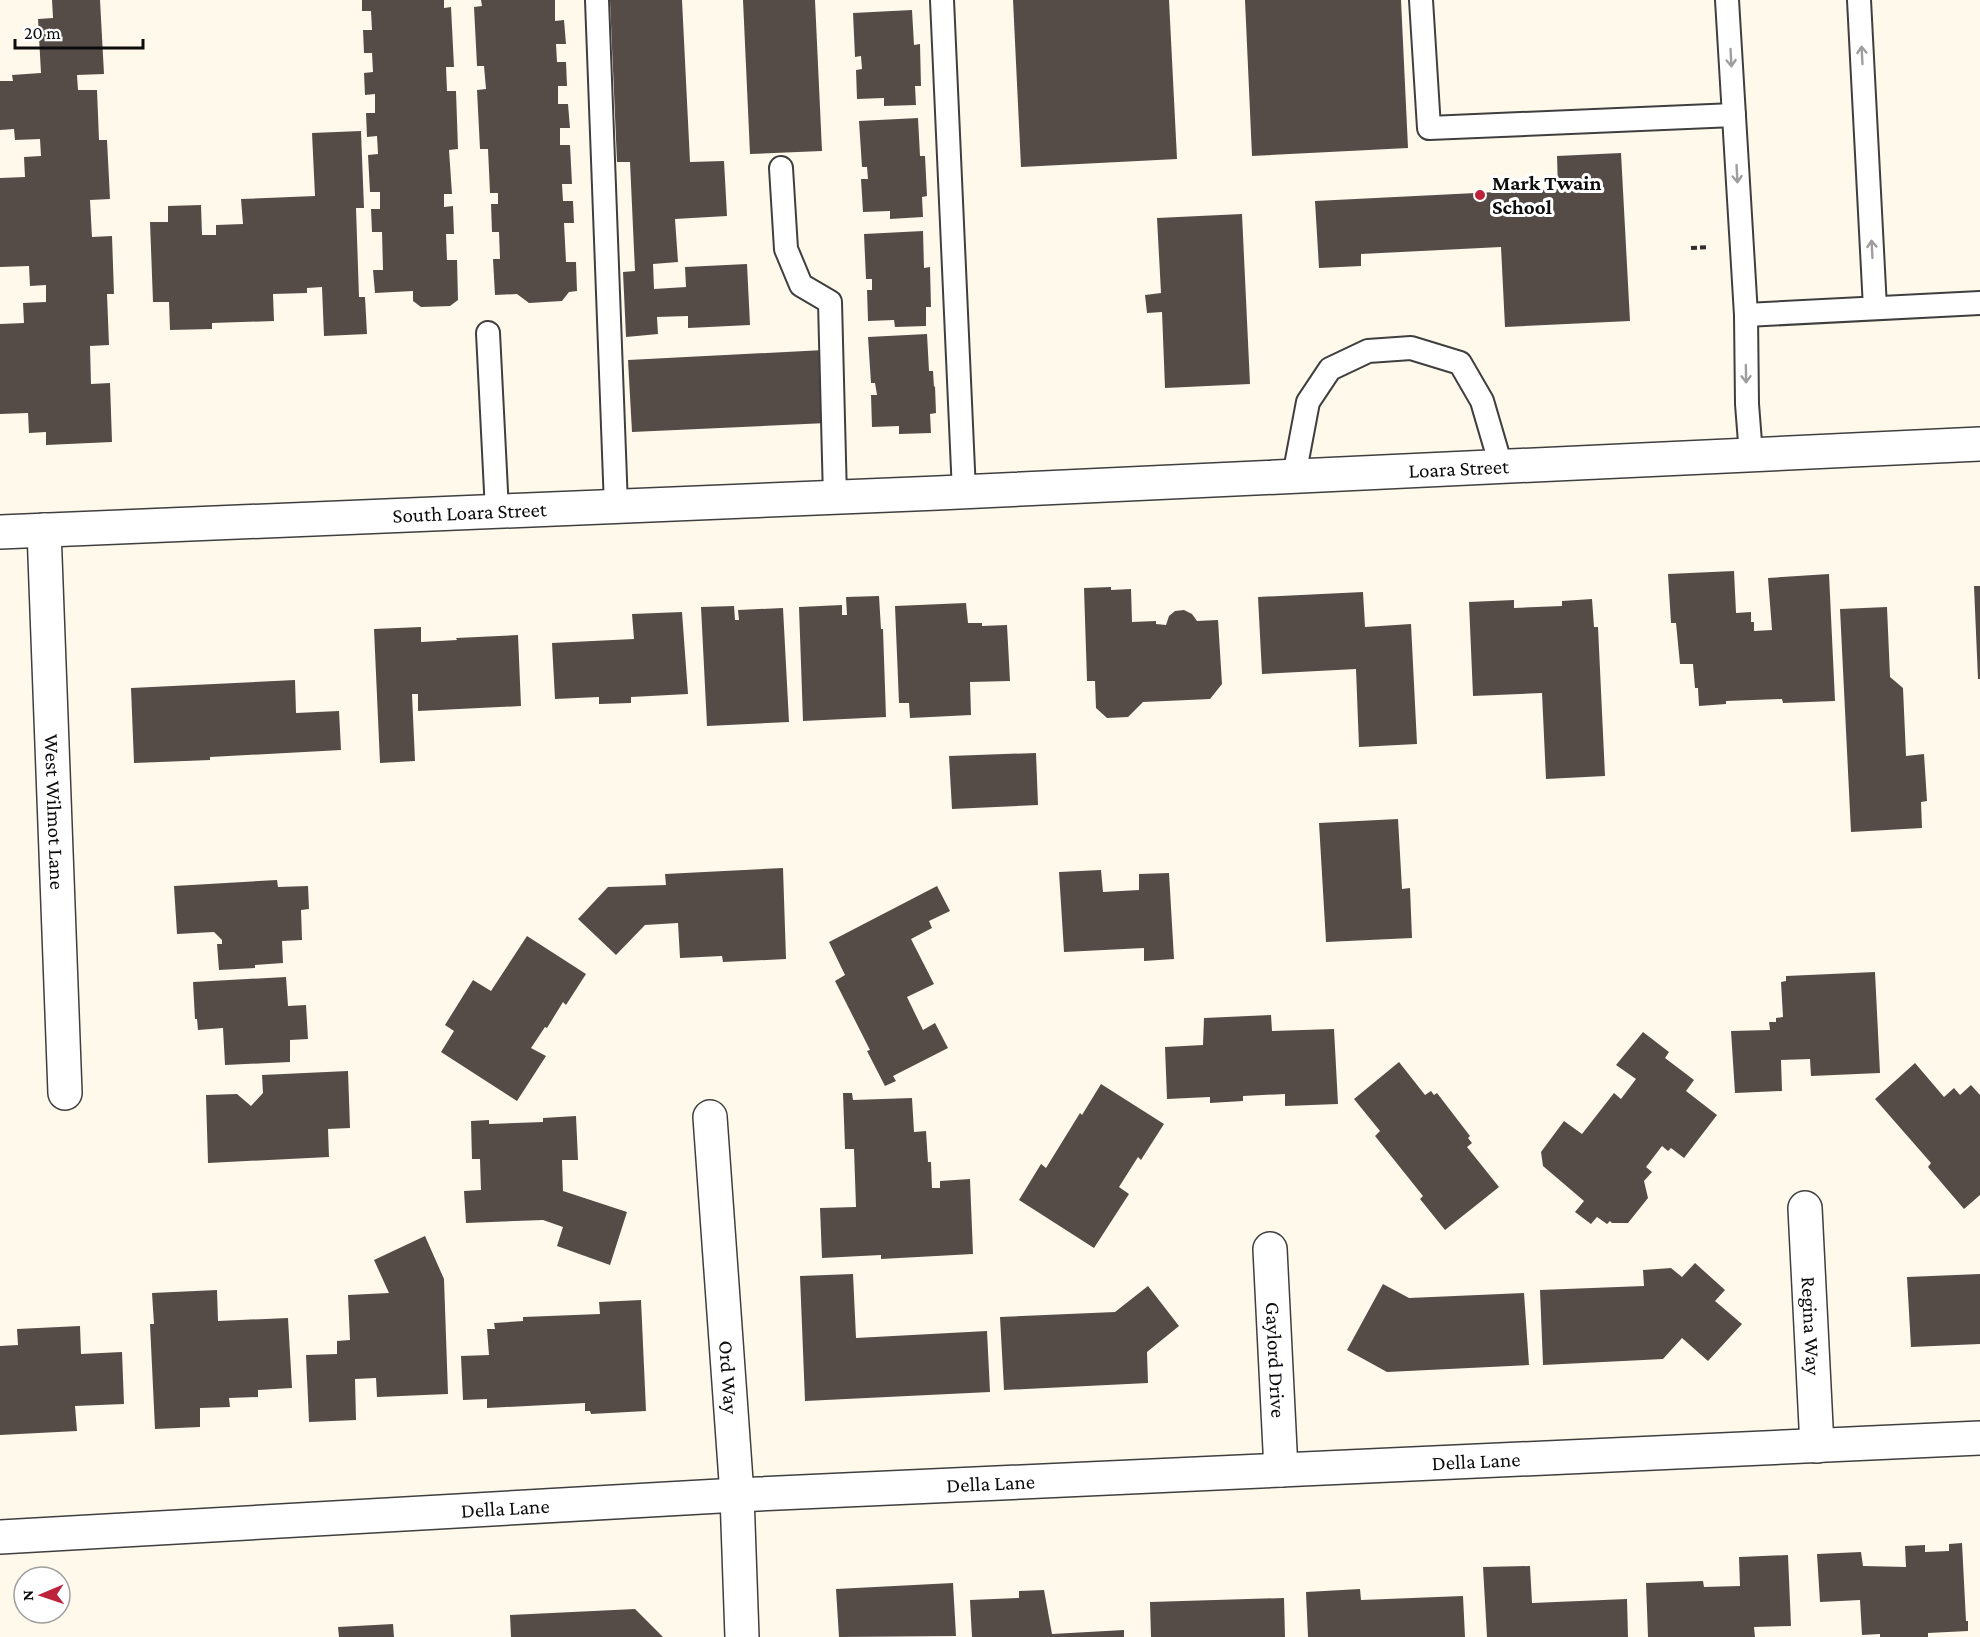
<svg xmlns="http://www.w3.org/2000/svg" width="1980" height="1637" font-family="'Crimson Pro',serif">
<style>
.building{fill:#554c48}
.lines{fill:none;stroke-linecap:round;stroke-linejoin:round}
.service-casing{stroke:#3f3f3f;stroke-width:26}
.minor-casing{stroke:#3f3f3f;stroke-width:36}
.tertiary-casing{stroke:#3f3f3f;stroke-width:36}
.path{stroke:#2e2e2e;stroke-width:4;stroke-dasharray:6 3;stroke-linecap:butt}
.service{stroke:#fff;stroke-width:22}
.minor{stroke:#fff;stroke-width:33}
.tertiary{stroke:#fff;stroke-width:33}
.oneway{stroke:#9e9e9e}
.poi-dot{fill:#be213a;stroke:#fff;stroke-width:2}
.labels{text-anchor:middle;stroke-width:6;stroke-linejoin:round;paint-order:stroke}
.poi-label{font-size:21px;font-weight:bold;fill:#0c0c0c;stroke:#fff;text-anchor:start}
.street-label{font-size:21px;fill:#0c0c0c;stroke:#fff}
</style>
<rect width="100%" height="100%" fill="#fff9eb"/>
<g class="building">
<polygon points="52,0 100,0 104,74 77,75 78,90 97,90 99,140 107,140 110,199 90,200 92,237 112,236 114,294 107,294 109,345 90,346 91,384 110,383 112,442 46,445 46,432 29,433 28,413 0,414 0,324 24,323 23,303 46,302 46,285 30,286 29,266 0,267 0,178 25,177 24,157 41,156 40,139 15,140 14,129 0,130 0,81 13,81 12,75 41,73 38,19 53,18"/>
<polygon points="362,0 444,0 444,8 451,7 454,67 446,67 447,91 456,91 458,149 449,150 452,194 444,194 444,207 453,206 454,234 446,234 447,260 457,260 458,300 450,306 421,307 413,301 413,291 375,293 373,270 383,270 382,232 372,232 371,209 380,209 380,192 370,192 368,155 378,154 377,136 367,137 366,113 375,113 375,94 365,95 364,73 373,72 372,53 364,53 363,30 372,30 371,11 362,11"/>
<polygon points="481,0 555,0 555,21 564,20 566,44 556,44 557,62 566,62 567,86 558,86 558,104 568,104 570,128 560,128 560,145 570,145 572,184 562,184 563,201 573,201 574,223 564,223 566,262 576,262 577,291 569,292 562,301 529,303 517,294 495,295 493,259 500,259 499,232 492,232 491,204 498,204 498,193 490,193 488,149 480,149 477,90 486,89 484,66 477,66 474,7 482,6"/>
<polygon points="610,0 682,0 690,162 724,161 727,216 675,219 678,262 653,264 654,289 686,287 685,267 747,264 750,325 688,328 688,316 657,317 658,334 626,337 623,272 635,271 630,162 617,162"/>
<polygon points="743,0 815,0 822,151 750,154"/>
<polygon points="1013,0 1169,0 1177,159 1021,167"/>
<polygon points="1245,0 1401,0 1408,148 1252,156"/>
<polygon points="912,10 914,45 920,44 921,86 915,86 916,105 884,106 884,98 857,99 856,70 862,69 861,56 855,57 853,13"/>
<polygon points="918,118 920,156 925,156 927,196 922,197 923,217 890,219 890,211 863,212 861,179 868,179 867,167 862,167 859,121"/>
<polygon points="361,131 364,208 356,208 359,297 365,297 367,334 324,336 322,287 307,288 307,293 273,294 274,321 212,323 212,329 170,330 169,302 153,302 150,222 168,222 168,206 201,205 202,235 216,235 216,225 243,224 241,199 315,196 312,133"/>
<polygon points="1621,153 1630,321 1505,327 1501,247 1361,254 1361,266 1319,268 1315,201 1558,189 1557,156"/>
<polygon points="1242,214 1250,384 1165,388 1162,312 1147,313 1145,295 1161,293 1157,218"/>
<polygon points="923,231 924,268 930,267 931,307 926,307 926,326 895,327 894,320 868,321 867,290 872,290 872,279 866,279 864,234"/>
<polygon points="927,334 929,371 933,371 934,387 935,386 936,413 930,414 931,433 899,434 899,426 872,427 871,395 877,395 875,383 871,383 868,337"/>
<polygon points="824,350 827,423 632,432 628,360"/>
<polygon points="1734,571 1736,613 1751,612 1751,622 1754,622 1754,631 1772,630 1768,578 1829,574 1835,701 1783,703 1782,699 1726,701 1726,704 1699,706 1698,688 1695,688 1693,664 1680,664 1676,623 1671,623 1668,574"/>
<polygon points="1974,586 1980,586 1980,679 1978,679"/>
<polygon points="1111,587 1111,590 1131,589 1132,622 1156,621 1156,624 1166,625 1169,616 1175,611 1184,610 1192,614 1197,621 1218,620 1222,684 1210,699 1143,702 1128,717 1107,718 1096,708 1095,681 1087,681 1084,588"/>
<polygon points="1363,592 1365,627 1411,624 1417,744 1359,747 1356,669 1262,674 1258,597"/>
<polygon points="879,596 881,629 883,629 886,717 803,721 799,607 842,605 842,615 847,615 846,597"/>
<polygon points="1592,599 1594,627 1598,627 1605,776 1546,779 1542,693 1473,696 1469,602 1514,600 1514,608 1562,606 1562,601"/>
<polygon points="966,603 968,623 982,623 982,626 1007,625 1010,681 970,682 971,715 910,718 909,703 899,703 895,606"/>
<polygon points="734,606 735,620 739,620 738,610 783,608 789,722 707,726 701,607"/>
<polygon points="1887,607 1890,677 1903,688 1906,756 1924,754 1927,801 1921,802 1922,828 1851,832 1840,609"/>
<polygon points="682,612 688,694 631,697 631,703 599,704 599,697 555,699 552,643 634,639 632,614"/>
<polygon points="421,627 421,642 457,640 456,638 518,635 521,706 418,711 418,694 412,694 415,761 380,763 374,629"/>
<polygon points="295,680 296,713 339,711 341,750 210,757 210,760 134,763 131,688"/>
<polygon points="1036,753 1038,805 952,809 949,756"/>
<polygon points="1398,819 1402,889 1410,888 1412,938 1326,942 1319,823"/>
<polygon points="783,868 786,959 723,962 722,956 680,958 678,923 645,925 616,955 578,919 608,887 666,885 665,874"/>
<polygon points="1101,870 1103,892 1139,890 1139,874 1169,873 1174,959 1144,961 1144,948 1064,952 1059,872"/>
<polygon points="277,880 278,887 308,886 309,909 301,910 302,940 282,941 283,963 255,965 255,968 219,970 217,944 222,944 222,940 214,932 177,934 174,886"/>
<polygon points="937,886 950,911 929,921 932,928 911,939 934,984 907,997 923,1030 935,1023 948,1048 893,1076 896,1081 885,1086 867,1051 870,1050 835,981 845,975 829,942"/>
<polygon points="527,936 586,974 566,1005 563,1002 547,1028 545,1027 531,1048 546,1056 517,1101 441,1052 454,1031 445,1025 473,980 491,991"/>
<polygon points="1875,972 1880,1073 1811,1076 1810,1059 1781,1060 1782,1091 1735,1093 1731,1031 1770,1030 1769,1022 1776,1022 1776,1018 1783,1017 1781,982 1786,981 1786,976"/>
<polygon points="286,977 288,1006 306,1005 308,1039 290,1040 290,1062 225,1065 223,1028 198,1030 197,1019 195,1019 193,982"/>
<polygon points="1271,1015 1272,1031 1334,1029 1338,1104 1285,1106 1285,1094 1243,1096 1243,1101 1210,1103 1210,1097 1167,1099 1165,1047 1203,1045 1204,1018"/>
<polygon points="1643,1032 1669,1052 1665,1058 1694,1080 1686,1091 1717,1115 1684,1158 1671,1148 1668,1151 1662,1146 1646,1167 1652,1172 1644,1181 1648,1198 1628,1223 1612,1223 1610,1221 1607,1224 1597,1217 1591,1224 1575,1212 1584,1201 1543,1166 1541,1152 1564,1121 1582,1134 1614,1093 1621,1099 1636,1079 1616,1065"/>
<polygon points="1399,1062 1425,1095 1431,1091 1434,1095 1437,1093 1470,1136 1468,1138 1472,1143 1467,1147 1499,1187 1445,1230 1420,1199 1423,1196 1375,1136 1380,1131 1354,1099"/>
<polygon points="1915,1063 1944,1097 1954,1088 1960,1095 1971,1085 1980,1095 1980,1195 1964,1209 1928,1167 1931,1163 1875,1099"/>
<polygon points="348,1071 350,1128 328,1129 329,1157 208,1163 206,1095 237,1094 251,1106 263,1093 262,1075"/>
<polygon points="1101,1084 1164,1124 1141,1160 1138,1157 1119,1187 1129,1194 1094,1248 1019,1200 1041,1164 1046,1168 1080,1113 1082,1115"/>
<polygon points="843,1093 852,1093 853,1100 912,1098 914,1132 926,1131 928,1162 931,1162 932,1188 940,1188 940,1181 970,1179 973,1254 881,1259 881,1255 822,1258 820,1208 856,1207 854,1149 845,1149"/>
<polygon points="576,1116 578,1160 562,1160 563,1191 627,1212 610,1265 557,1246 563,1227 543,1220 466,1223 464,1191 481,1190 480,1159 472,1159 471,1121 489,1120 489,1124 543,1122 543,1118"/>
<polygon points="425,1236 444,1279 448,1394 377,1397 376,1378 355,1379 356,1420 309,1422 306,1355 337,1354 337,1341 350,1340 348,1295 389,1293 374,1260"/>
<polygon points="1695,1263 1725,1290 1715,1301 1742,1324 1708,1361 1682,1338 1663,1359 1543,1365 1540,1290 1644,1286 1643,1270 1671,1268 1682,1277"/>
<polygon points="853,1274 856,1338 987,1331 990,1392 805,1401 800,1276"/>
<polygon points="1980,1274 1980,1344 1911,1347 1907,1277"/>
<polygon points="1383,1284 1409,1298 1524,1293 1529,1365 1387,1372 1347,1350"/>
<polygon points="1148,1286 1179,1326 1147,1352 1148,1383 1004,1390 1000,1317 1115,1312"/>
<polygon points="217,1290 218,1321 288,1318 292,1388 258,1390 258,1397 229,1398 230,1407 200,1408 200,1427 155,1429 150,1324 154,1324 152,1293"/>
<polygon points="641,1300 646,1411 591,1414 590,1411 585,1411 585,1403 487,1408 487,1399 463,1400 461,1356 489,1355 487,1329 495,1329 494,1323 523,1321 523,1317 600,1314 599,1302"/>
<polygon points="80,1326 81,1354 122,1352 124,1404 75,1406 77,1431 0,1435 0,1346 18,1345 17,1329"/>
<polygon points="1962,1543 1966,1621 1968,1621 1968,1631 1928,1633 1928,1637 1880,1637 1880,1634 1862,1635 1860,1600 1820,1602 1817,1554 1861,1552 1863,1566 1906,1567 1905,1546 1925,1545 1925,1552 1949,1551 1949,1544"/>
<polygon points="1788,1555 1791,1626 1754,1627 1755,1637 1648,1637 1646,1583 1703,1581 1704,1587 1740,1586 1739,1557"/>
<polygon points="1530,1566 1532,1603 1627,1599 1628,1637 1487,1637 1483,1567"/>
<polygon points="953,1583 956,1636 839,1637 836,1589"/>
<polygon points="1360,1589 1361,1600 1463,1596 1465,1637 1308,1637 1306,1592"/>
<polygon points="1044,1590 1052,1634 1124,1630 1124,1637 972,1637 970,1600 1019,1598 1019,1591"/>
<polygon points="1284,1598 1285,1637 1151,1637 1150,1602"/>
<polygon points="635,1609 663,1637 511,1637 510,1615"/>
<polygon points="393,1624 394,1637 339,1637 338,1627"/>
</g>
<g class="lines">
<defs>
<g id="service">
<polyline points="597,0 616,506"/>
<polyline points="942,0 964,492"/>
<polyline points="1421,0 1429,128 1734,115"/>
<polyline points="1727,0 1746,315 1747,404 1751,455"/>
<polyline points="1859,0 1875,308"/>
<polyline points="781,168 786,249 801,285 830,302 835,498"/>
<polyline points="1746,315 1980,303"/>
<polyline points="488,333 497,511"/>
<polyline points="1294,476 1308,402 1330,369 1368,351 1411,348 1460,363 1482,401 1501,466"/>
</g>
<g id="minor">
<path id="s1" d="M44 530 65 1093"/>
<path id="s2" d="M710 1117 737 1495 742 1637"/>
<path id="s3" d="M1805 1208 1817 1446"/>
<path id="s4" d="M1270 1249 1281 1470"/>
<path id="s5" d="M0 1537 737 1495 1980 1438"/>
</g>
<g id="tertiary">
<path id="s6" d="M0 532 938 493 1980 444"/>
</g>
</defs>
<use href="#service" class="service-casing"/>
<use href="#minor" class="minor-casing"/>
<use href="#tertiary" class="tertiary-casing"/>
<polyline class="path" points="1691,248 1709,247"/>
<use href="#service" class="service"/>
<use href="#minor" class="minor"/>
<use href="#tertiary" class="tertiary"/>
</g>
<defs><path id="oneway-shaft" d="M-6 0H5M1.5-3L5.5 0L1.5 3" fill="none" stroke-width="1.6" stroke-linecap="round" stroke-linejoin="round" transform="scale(1.5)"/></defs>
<g class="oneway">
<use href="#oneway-shaft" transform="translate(1862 55) rotate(-93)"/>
<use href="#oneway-shaft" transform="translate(1731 58) rotate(87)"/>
<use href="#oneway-shaft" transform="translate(1737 174) rotate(87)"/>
<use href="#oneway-shaft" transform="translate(1872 249) rotate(-93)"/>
<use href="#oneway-shaft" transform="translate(1746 374) rotate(89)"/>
</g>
<circle class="poi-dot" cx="1480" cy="195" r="6"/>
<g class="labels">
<g class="poi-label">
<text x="1492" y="190">Mark Twain<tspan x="1492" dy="24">School</tspan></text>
</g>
<g class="street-label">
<text dy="7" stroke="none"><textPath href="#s6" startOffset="1460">Loara Street</textPath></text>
<text dy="7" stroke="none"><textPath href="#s6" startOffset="470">South Loara Street</textPath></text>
<text dy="7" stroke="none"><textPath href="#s1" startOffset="282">West Wilmot Lane</textPath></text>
<text dy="7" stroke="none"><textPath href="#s3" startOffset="118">Regina Way</textPath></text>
<text dy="7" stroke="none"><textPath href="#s4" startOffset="111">Gaylord Drive</textPath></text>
<text dy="7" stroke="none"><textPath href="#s2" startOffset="261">Ord Way</textPath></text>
<text dy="7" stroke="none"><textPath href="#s5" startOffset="1478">Della Lane</textPath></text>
<text dy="7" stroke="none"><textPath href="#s5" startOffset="992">Della Lane</textPath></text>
<text dy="7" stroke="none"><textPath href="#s5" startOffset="506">Della Lane</textPath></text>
</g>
</g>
<g transform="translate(42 1595) rotate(268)"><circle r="28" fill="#ffffff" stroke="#9e9e9e" stroke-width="1.5"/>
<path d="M0-4.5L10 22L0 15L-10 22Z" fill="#be213a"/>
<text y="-9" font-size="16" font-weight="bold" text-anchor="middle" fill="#0c0c0c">N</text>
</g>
<path d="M15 39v9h128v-9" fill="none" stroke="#0c0c0c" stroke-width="3"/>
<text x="24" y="39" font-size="18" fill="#0c0c0c" stroke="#ffffff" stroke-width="4.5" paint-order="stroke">20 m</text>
</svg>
